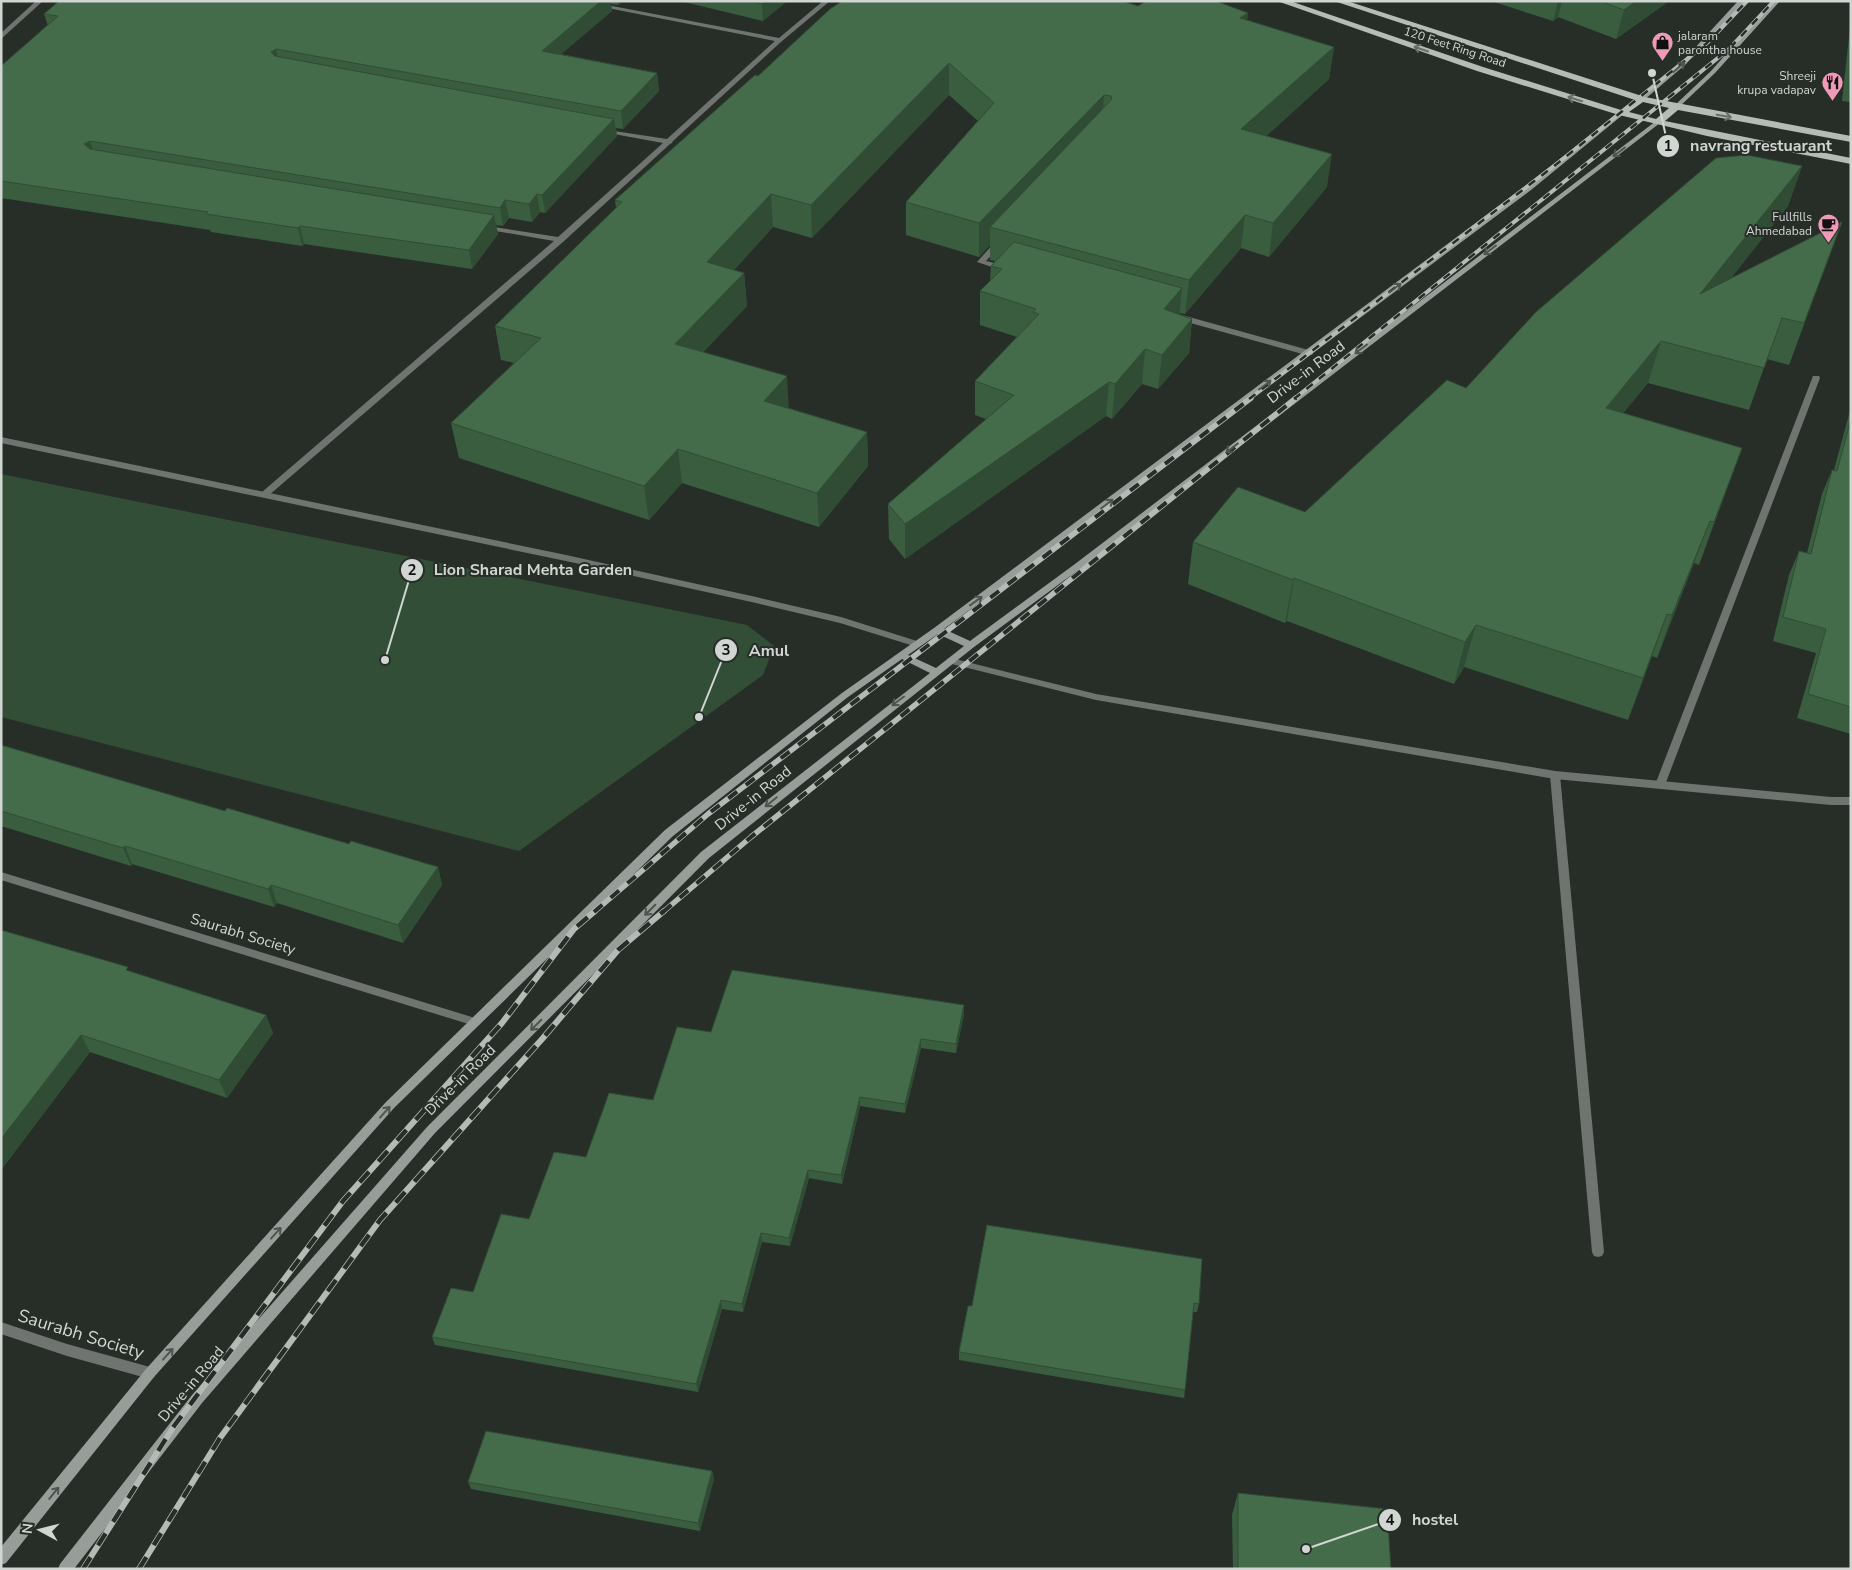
<svg xmlns="http://www.w3.org/2000/svg" width="1852" height="1570" font-family="'Nunito Sans',sans-serif">
<style>
.green{fill:#334e37}
.lines{fill:none;stroke-linecap:round;stroke-linejoin:round}
.service{fill:#707471;fill-rule:evenodd}
.minor{fill:#707471;fill-rule:evenodd}
.tertiary{fill:#707471;fill-rule:evenodd}
.secondary{fill:#979d98;fill-rule:evenodd}
.primary{fill:#b5bcb5;fill-rule:evenodd}
.rail-far2-casing{stroke:#b5bab6;stroke-width:4}
.rail-far1-casing{stroke:#b5bab6;stroke-width:5.5}
.rail-casing{stroke:#b5bab6;stroke-width:6}
.rail-far2{stroke:#272e28;stroke-width:2.5;stroke-dasharray:8;stroke-linecap:butt}
.rail-far1{stroke:#272e28;stroke-width:4;stroke-dasharray:11;stroke-linecap:butt}
.rail{stroke:#272e28;stroke-width:4.5;stroke-dasharray:14;stroke-linecap:butt}
.wall{fill:#3a5d40}
.shaded-wall{fill:#304c34}
.building{fill:#446c4b;stroke:#304c34}
.oneway{stroke:#676e67}
.oneway2{stroke:#4e554f}
.labels{text-anchor:middle;stroke-width:4;stroke-linejoin:round;paint-order:stroke}
.far-poi-label{font-size:12px;fill:#d1d6d2;stroke:#272e28;text-anchor:end}
.far-street-label{font-size:12px;fill:#d1d6d2;stroke:#272e28}
.street-label{font-size:15px;fill:#d1d6d2;stroke:#272e28}
.near-street-label{font-size:18px;fill:#d1d6d2;stroke:#272e28}
.leader{fill:none;stroke:#d1d6d2;stroke-width:2}
.callout-dot{fill:#d1d6d2;stroke:#272e28;stroke-width:2}
.mark-label{font-size:15px;text-anchor:middle;font-weight:bold;fill:#111}
.callout-label{font-size:16px;text-anchor:middle;font-weight:bold;fill:#d1d6d2;stroke:#272e28;stroke-width:4;stroke-linejoin:round;paint-order:stroke}
</style>
<rect width="100%" height="100%" fill="#272e28"/>
<polygon class="green" points="1,474 747,625 774,646 763,675 519,851 1,717"/>
<g class="lines">
<polygon class="service" points="1,1322 67,1344 150,1367 154,1369 156,1373 154,1377 150,1379 67,1356 1,1334"/>
<g class="minor">
<polygon points="572,1 586,1 779,38 823,1 830,1 782,41 673,141 672,143 670,144 563,242 268,496 262,496 261,494 262,492 554,241 484,229 481,229 481,225 558,237 663,143 603,132 600,130 601,129 667,139 775,41"/>
<polygon points="995,242 998,242 1002,244 986,261 1007,266 1007,270 1001,270 977,262"/>
<polygon points="1176,315 1182,315 1312,351 1313,353 1312,355 1306,355 1176,319"/>
<polygon points="1813,376 1819,376 1820,378 1665,785 1664,788 1656,788 1655,785"/>
<polygon points="1555,771 1560,775 1604,1252 1602,1256 1598,1257 1594,1256 1592,1252 1550,775"/>
<polygon points="1,872 475,1018 479,1019 481,1022 479,1025 475,1026 1,880"/>
</g>
<g class="tertiary">
<polygon points="36,1 43,1 1,39 1,33"/>
<polygon points="1,437 566,555 756,597 841,617 920,642 922,644 917,647 840,623 756,603 566,561 1,443"/>
<polygon points="951,658 1096,694 1555,771 1831,797 1851,797 1851,805 1831,805 1555,779 1096,700 948,663 946,661 948,659"/>
</g>
<g class="secondary">
<polygon points="1738,1 1745,1 1686,64 1644,100 1640,100 1640,98 1682,62"/>
<polygon points="1773,1 1780,1 1715,73 1678,108 1674,108 1674,106 1711,71"/>
<path d="M1620 112 1625 113 1531 190 944 629 970 641 1075 564 1656 121H1660V123L1081 568 974 647 709 858 435 1133 202 1403 74 1569H58L60 1564 192 1395 427 1127 701 852 930 673 902 659 848 697 673 836 394 1108 154 1377 6 1563 1 1565V1547L146 1369 386 1102 665 830 842 693 934 628 1525 186ZM938 634 964 646 936 668 908 655Z"/>
</g>
<path class="primary" d="M1277 1H1290L1483 67 1621 110 1635 100 1334 1H1347L1645 97 1851 136V142L1678 110 1665 121 1851 158V164L1707 136 1619 115 1477 71ZM1643 102 1669 108 1656 119 1629 112Z"/>
<defs>
<g id="rail-far2">
<polyline points="1249,399 1558,163 1707,43 1747,1"/>
<polyline points="1294,399 1729,49 1774,1"/>
</g>
<g id="rail-far1">
<polyline points="594,912 708,814 1251,398"/>
<polyline points="663,912 751,837 1296,398"/>
</g>
<g id="rail">
<polyline points="83,1569 174,1426 343,1201 502,1023 574,929 595,911"/>
<polyline points="139,1569 220,1438 380,1220 543,1038 618,950 664,911"/>
</g>
</defs>
<use href="#rail-far2" class="rail-far2-casing"/>
<use href="#rail-far1" class="rail-far1-casing"/>
<use href="#rail" class="rail-casing"/>
<use href="#rail-far2" class="rail-far2"/>
<use href="#rail-far1" class="rail-far1"/>
<use href="#rail" class="rail"/>
</g>
<g class="wall">
<polygon points="59,1 623,1 618,5 611,4 612,11 561,54 657,73 659,91 623,129 616,128 617,136 545,213 540,212 532,222 509,218 503,226 496,225 498,234 472,269 304,244 302,246 211,232 210,230 1,198 1,66 48,26 44,14"/>
<polygon points="680,1 787,1 763,21"/>
<polygon points="1491,1 1669,1 1616,39 1558,17 1553,21"/>
<polygon points="1138,6 1248,13 1247,20 1334,47 1329,79 1266,136 1327,187 1269,257 1241,248 1185,314 1180,313 1179,314 1192,319 1189,353 1158,389 1142,384 1112,419 1106,416 905,559 889,539 888,504 986,419 975,415 975,381 1017,337 980,325 980,291 990,281 991,266 995,261 990,260 990,245 979,257 906,235 906,202 978,121 949,95 812,238 773,227 734,270 744,273 747,306 703,352 789,408 867,432 868,466 819,527 682,483 649,520 459,458 451,423 514,363 501,360 495,326 616,208 615,200 758,76"/>
<polygon points="1851,18 1851,102 1842,101"/>
<polygon points="1802,166 1788,206 1731,278 1842,222 1789,365 1767,359 1749,410 1648,383 1623,413 1742,448 1699,565 1694,563 1657,658 1652,656 1628,720 1464,667 1454,684 1287,621 1285,623 1188,584 1193,542 1305,512 1466,388"/>
<polygon points="1851,407 1851,734 1797,718 1816,653 1773,641 1789,575 1799,551 1807,553 1822,494 1832,470 1834,470"/>
<polygon points="1,745 225,811 349,844 438,867 442,885 403,943 277,903 274,907 132,864 131,866 1,826"/>
<polygon points="1,930 266,1015 273,1033 227,1098 90,1052 1,1170"/>
<polygon points="964,1014 956,1053 921,1048 905,1113 860,1106 842,1184 809,1178 790,1246 762,1242 743,1312 722,1309 698,1392 435,1345 432,1337 473,1292 529,1219 653,1100 711,1032"/>
<polygon points="987,1225 1199,1304 1197,1312 1193,1312 1185,1390 1184,1398 959,1360 959,1352 972,1306"/>
<polygon points="712,1471 714,1479 700,1531 471,1489 468,1482"/>
<polygon points="1238,1493 1391,1569 1233,1569 1232,1515"/>
</g>
<g class="shaded-wall">
<polygon points="601,1 611,1 612,11 545,68 542,51"/>
<polygon points="618,1 623,1 618,5"/>
<polygon points="766,1 787,1 763,21 762,4"/>
<polygon points="1558,1 1562,1 1558,17 1553,21"/>
<polygon points="1636,1 1669,1 1616,39 1624,10"/>
<polygon points="1248,13 1244,44 1240,18"/>
<polygon points="1334,47 1329,79 1237,161 1241,129"/>
<polygon points="276,49 280,66 271,52"/>
<polygon points="949,63 949,95 812,238 811,205"/>
<polygon points="657,73 659,91 623,129 621,111"/>
<polygon points="1104,95 1102,128 990,227 990,245 979,257 979,223"/>
<polygon points="614,119 617,136 545,213 542,195"/>
<polygon points="90,141 96,159 84,144"/>
<polygon points="1332,154 1327,187 1269,257 1273,223"/>
<polygon points="1802,166 1788,206 1686,335 1700,294"/>
<polygon points="537,194 540,212 532,222 529,204"/>
<polygon points="771,194 773,227 710,295 707,262"/>
<polygon points="505,200 509,218 503,226 500,208"/>
<polygon points="494,215 498,234 472,269 469,250"/>
<polygon points="1245,215 1241,248 1185,314 1189,280"/>
<polygon points="300,226 304,244 302,246 298,228"/>
<polygon points="744,273 747,306 679,378 675,344"/>
<polygon points="1182,288 1179,322 1164,309"/>
<polygon points="1192,319 1189,353 1158,389 1162,355"/>
<polygon points="1661,341 1648,383 1593,450 1606,408"/>
<polygon points="1145,349 1142,384 1112,419 1115,384"/>
<polygon points="787,376 789,410 764,401"/>
<polygon points="1109,382 1106,416 905,559 905,524"/>
<polygon points="867,432 868,466 819,527 817,493"/>
<polygon points="1742,448 1699,565 1714,522"/>
<polygon points="678,449 682,483 649,520 644,486"/>
<polygon points="1710,521 1694,563 1657,658 1672,615"/>
<polygon points="1294,578 1287,621 1285,623 1293,580"/>
<polygon points="1667,614 1652,656 1628,720 1643,678"/>
<polygon points="1476,625 1464,667 1454,684 1465,642"/>
<polygon points="125,846 132,864 131,866 123,848"/>
<polygon points="438,867 442,885 403,943 398,925"/>
<polygon points="271,885 277,903 274,907 268,889"/>
<polygon points="964,1005 964,1014 956,1053 956,1044"/>
<polygon points="266,1015 273,1033 227,1098 219,1080"/>
<polygon points="81,1035 90,1052 1,1170 1,1139"/>
<polygon points="921,1039 921,1048 905,1113 905,1104"/>
<polygon points="860,1097 860,1106 842,1184 841,1175"/>
<polygon points="808,1170 809,1178 790,1246 789,1238"/>
<polygon points="761,1233 762,1242 743,1312 742,1304"/>
<polygon points="721,1300 722,1309 698,1392 696,1384"/>
<polygon points="712,1471 714,1479 700,1531 698,1523"/>
</g>
<g class="building">
<polygon points="59,1 601,1 542,51 657,73 621,111 276,49 271,52 275,56 614,119 542,195 537,194 529,204 505,200 500,208 90,141 84,144 90,149 494,215 469,250 300,226 298,228 206,214 208,212 1,181 1,66 58,16 44,14"/>
<polygon points="750,1 766,1 762,4"/>
<polygon points="842,1 1122,1 1138,6 1146,1 1216,1 1248,13 1240,18 1334,47 1241,129 1332,154 1273,223 1245,215 1189,280 990,227 1112,99 1111,96 1104,95 979,223 906,202 994,103 949,63 811,205 771,194 707,262 744,273 675,344 787,376 764,401 867,432 817,493 678,449 644,486 451,423 541,338 495,326 622,202 615,200 755,75 758,76 830,9"/>
<polygon points="1600,1 1636,1 1624,10"/>
<polygon points="1747,155 1802,166 1700,294 1842,222 1804,323 1782,318 1764,368 1661,341 1606,408 1742,448 1714,522 1710,521 1672,615 1667,614 1643,678 1476,625 1465,642 1294,578 1293,580 1193,542 1238,487 1305,512 1447,380 1466,388 1536,312 1716,158"/>
<polygon points="1014,242 1182,288 1164,309 1192,319 1162,355 1145,349 1115,384 1109,382 905,524 888,504 1014,395 975,381 1039,314 1033,312 1036,309 980,291 1002,269 991,266"/>
<polygon points="1851,419 1851,707 1808,694 1826,629 1783,617 1799,551 1811,554 1832,470 1837,471"/>
<polygon points="1,745 225,811 227,808 349,844 351,841 438,867 398,925 271,885 268,889 125,846 123,848 1,811"/>
<polygon points="1,930 128,967 126,970 266,1015 219,1080 81,1035 1,1139"/>
<polygon points="732,970 964,1005 956,1044 921,1039 905,1104 860,1097 841,1175 808,1170 789,1238 761,1233 742,1304 721,1300 696,1384 432,1337 451,1288 473,1292 501,1214 529,1219 554,1152 586,1157 609,1093 653,1100 677,1027 711,1032"/>
<polygon points="987,1225 1202,1259 1199,1304 1194,1303 1185,1390 959,1352 968,1306 972,1306"/>
<polygon points="486,1431 712,1471 698,1523 468,1482"/>
<polygon points="1238,1493 1387,1509 1391,1569 1238,1569"/>
</g>
<defs><path id="oneway-shaft" d="M-6 0H5M1.5-3L5.5 0L1.5 3" fill="none" stroke-width="1.6" stroke-linecap="round" stroke-linejoin="round" transform="scale(1.25)"/></defs>
<g class="oneway">
<use href="#oneway-shaft" transform="translate(1421 49) rotate(-161)"/>
<use href="#oneway-shaft" transform="translate(1575 99) rotate(-163)"/>
<use href="#oneway-shaft" transform="translate(1724 116) rotate(10)"/>
</g>
<g class="oneway2">
<use href="#oneway-shaft" transform="translate(1679 67) rotate(-41)"/>
<use href="#oneway-shaft" transform="translate(1619 152) rotate(143)"/>
<use href="#oneway-shaft" transform="translate(1490 250) rotate(143)"/>
<use href="#oneway-shaft" transform="translate(1395 288) rotate(-37)"/>
<use href="#oneway-shaft" transform="translate(1361 349) rotate(143)"/>
<use href="#oneway-shaft" transform="translate(1265 385) rotate(-37)"/>
<use href="#oneway-shaft" transform="translate(1232 448) rotate(142)"/>
<use href="#oneway-shaft" transform="translate(1107 504) rotate(-37)"/>
<use href="#oneway-shaft" transform="translate(976 601) rotate(-36)"/>
<use href="#oneway-shaft" transform="translate(898 701) rotate(143)"/>
<use href="#oneway-shaft" transform="translate(771 802) rotate(141)"/>
<use href="#oneway-shaft" transform="translate(650 910) rotate(135)"/>
<use href="#oneway-shaft" transform="translate(536 1025) rotate(135)"/>
<use href="#oneway-shaft" transform="translate(385 1112) rotate(-48)"/>
<use href="#oneway-shaft" transform="translate(276 1233) rotate(-48)"/>
<use href="#oneway-shaft" transform="translate(168 1354) rotate(-48)"/>
<use href="#oneway-shaft" transform="translate(54 1493) rotate(-51)"/>
</g>
<defs>
<symbol id="shop-pin" viewBox="-11 -11 22 30"><path d="M0 17L-7.5 6A9.5 9.5 0 1 1 7.5 6Z" fill="#f09ab7" stroke="#272e28"/><path d="M-5-2.5h2.3a2.7 3.5 0 0 1 5.4 0H5L5.5 6h-11ZM-1.5-2.5h3a1.5 2.3 0 0 0-3 0Z" fill="#111"/></symbol>
<symbol id="restaurant-pin" viewBox="-11 -11 22 30"><path d="M0 17L-7.5 6A9.5 9.5 0 1 1 7.5 6Z" fill="#f09ab7" stroke="#272e28"/><path d="M-5-6h1v4h1v-4h1v4h1v-4h1v5L-1.5 .5V6h-2V.5L-5-1ZM5-6V6H3V1.5H1.5Q1.5-4 5-6Z" fill="#111"/></symbol>
<symbol id="cafe-pin" viewBox="-11 -11 22 30"><path d="M0 17L-7.5 6A9.5 9.5 0 1 1 7.5 6Z" fill="#f09ab7" stroke="#272e28"/><path d="M-5.5-4.5H6V0H3Q3 3.5 0 3.5H-2.5Q-5.5 3.5-5.5 0ZM3-3.2v2h1.7v-2ZM-6 4.5H4V6H-6Z" fill="#111"/></symbol>
</defs>
<g fill-rule="evenodd">
<use href="#shop-pin" x="1650" y="30" width="25" height="34"/>
<use href="#restaurant-pin" x="1820" y="70" width="25" height="34"/>
<use href="#cafe-pin" x="1816" y="212" width="25" height="34"/>
</g>
<g class="labels">
<g class="far-poi-label">
<text x="1678" y="40" text-anchor="start">jalaram<tspan x="1678" dy="14">parontha house</tspan></text>
<text x="1816" y="80">Shreeji<tspan x="1816" dy="14">krupa vadapav</tspan></text>
<text x="1812" y="221">Fullfills<tspan x="1812" dy="14">Ahmedabad</tspan></text>
</g>
<g class="far-street-label">
<text transform="translate(1455 47) rotate(18)" y="4">120 Feet Ring Road</text>
</g>
<g class="street-label">
<text transform="translate(1306 372) rotate(-37)" y="5">Drive-in Road</text>
<text transform="translate(753 798) rotate(-39)" y="5">Drive-in Road</text>
<text transform="translate(243 934) rotate(17)" y="5">Saurabh Society</text>
<text transform="translate(460 1080) rotate(-45)" y="5">Drive-in Road</text>
<text transform="translate(191 1384) rotate(-50)" y="5">Drive-in Road</text>
</g>
<g class="near-street-label">
<text transform="translate(81 1334) rotate(17)" y="6">Saurabh Society</text>
</g>
</g>
<path class="leader" d="M1652 73L1668 146M385 660L412 570M699 717L726 650M1306 1549L1390 1520"/>
<g class="callout-dot">
<circle cx="1652" cy="73" r="5"/>
<circle cx="385" cy="660" r="5"/>
<circle cx="699" cy="717" r="5"/>
<circle cx="1306" cy="1549" r="5"/>
<circle cx="1668" cy="146" r="12"/>
<circle cx="412" cy="570" r="12"/>
<circle cx="726" cy="650" r="12"/>
<circle cx="1390" cy="1520" r="12"/>
</g>
<g class="mark-label">
<text x="1668" y="151">1</text>
<text x="412" y="575">2</text>
<text x="726" y="655">3</text>
<text x="1390" y="1525">4</text>
</g>
<g class="callout-label">
<text x="1761" y="151">navrang restuarant</text>
<text x="533" y="575">Lion Sharad Mehta Garden</text>
<text x="769" y="656">Amul</text>
<text x="1435" y="1525">hostel</text>
</g>
<rect width="1852" height="1570" fill="none" stroke="#d1d6d2" stroke-width="5"/>
<g transform="translate(40 1530) rotate(277)" stroke="#272e28" stroke-width="4" paint-order="stroke">
<path d="M0-4L9 19L0 12L-9 19Z" fill="#d1d6d2"/>
<text y="-8" font-size="14" font-weight="bold" text-anchor="middle" fill="#d1d6d2">N</text>
</g>
</svg>
